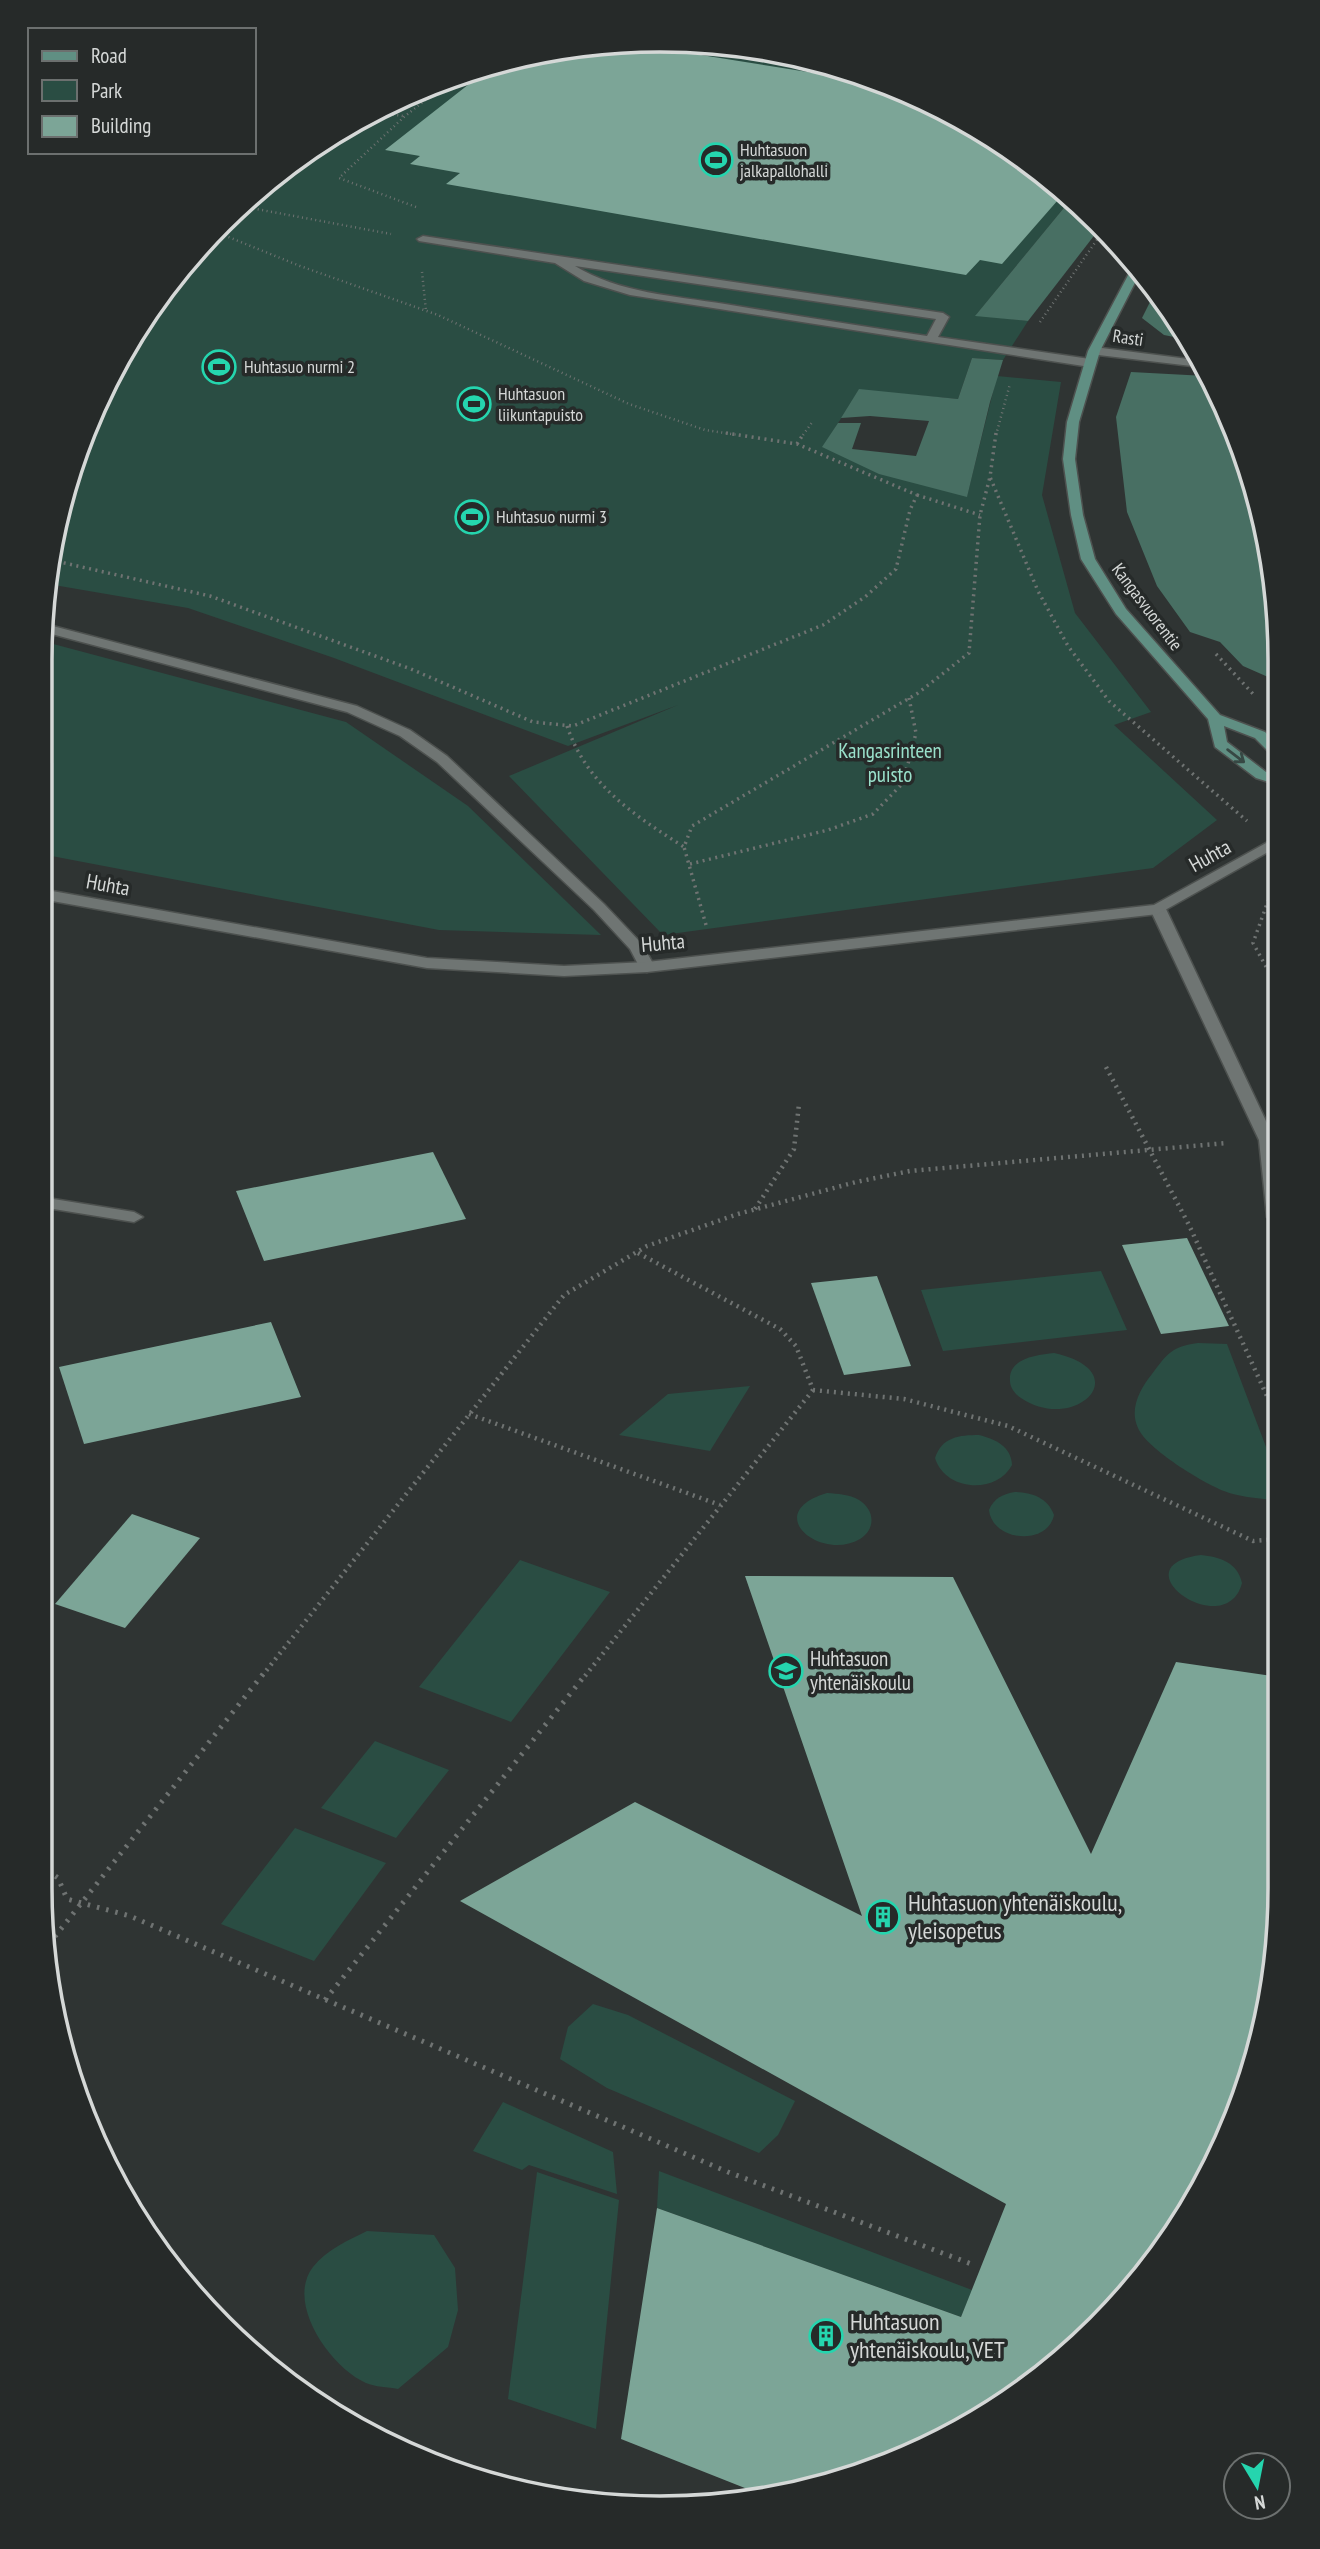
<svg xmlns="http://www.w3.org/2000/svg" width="1320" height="2549" font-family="'PT Sans Narrow',sans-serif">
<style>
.green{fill:#2a4d43}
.forest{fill:#486f63}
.building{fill:#7ca597}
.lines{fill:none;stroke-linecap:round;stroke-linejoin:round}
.service-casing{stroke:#4d514f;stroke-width:3}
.minor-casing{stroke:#4d514f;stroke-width:3}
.secondary-casing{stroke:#4d514f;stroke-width:3}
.path-far3{stroke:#6f7372;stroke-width:2.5;stroke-dasharray:1 3.5;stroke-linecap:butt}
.path-far2{stroke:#6f7372;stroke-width:3.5;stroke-dasharray:2 4.5;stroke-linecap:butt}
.path-far1{stroke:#6f7372;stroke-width:4.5;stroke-dasharray:2 5;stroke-linecap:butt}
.path{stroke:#6f7372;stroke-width:5;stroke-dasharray:2.5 7;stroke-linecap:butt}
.service{fill:#6f7573;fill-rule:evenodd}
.minor{fill:#6f7573;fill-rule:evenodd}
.secondary{fill:#608f83;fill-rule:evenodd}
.oneway{stroke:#374844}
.labels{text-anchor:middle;stroke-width:7;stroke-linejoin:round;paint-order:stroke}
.far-poi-label{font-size:18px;fill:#d5d8d7;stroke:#262a29;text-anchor:start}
.far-street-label{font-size:18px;fill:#d5d8d7;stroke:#262a29}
.park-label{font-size:21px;fill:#99e0ca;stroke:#262a29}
.street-label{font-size:21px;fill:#d5d8d7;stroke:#262a29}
.poi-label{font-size:21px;fill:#d5d8d7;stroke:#262a29;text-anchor:start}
.near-poi-label{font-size:24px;fill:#d5d8d7;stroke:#262a29;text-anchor:start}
.rim{fill:none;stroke:#d5d8d7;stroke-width:3.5}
</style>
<rect width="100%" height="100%" fill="#2f3433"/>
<g class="green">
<polygon points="701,42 821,61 934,104 1072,198 976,315 1028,321 1003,360 972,358 958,399 859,390 823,447 924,485 967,496 997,376 1061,382 1042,495 1075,613 1151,712 1114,725 1217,820 1153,868 663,935 509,776 678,705 568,746 334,658 188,608 48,584 61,500 104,386 169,282 252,194 350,123 461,73 580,46"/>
<polygon points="42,641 346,722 468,806 601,935 439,930 41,854"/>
<polygon points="1101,1271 1127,1330 943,1351 921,1290"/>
<path d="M1198 1343 1227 1344 1277 1476V1500C1261 1499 1239 1497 1224 1491 1203 1483 1147 1449 1138 1428 1129 1409 1140 1389 1152 1374 1168 1353 1171 1347 1198 1343Z"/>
<path d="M1054 1353C1139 1372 1074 1434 1021 1398 1016 1395 1010 1388 1010 1381 1008 1358 1037 1355 1054 1353Z"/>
<polygon points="750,1386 710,1451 619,1435 668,1394"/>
<path d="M979 1435C995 1439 1011 1446 1012 1465 996 1495 945 1491 935 1458 942 1437 959 1435 979 1435Z"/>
<path d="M1015 1492C1032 1493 1047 1497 1054 1515 1047 1547 992 1541 989 1510 994 1498 1003 1494 1015 1492Z"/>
<path d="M827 1493C838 1494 849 1494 859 1500 875 1510 876 1529 860 1539 821 1562 760 1513 827 1493Z"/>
<path d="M1201 1555C1220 1557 1237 1562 1242 1583 1226 1644 1115 1566 1201 1555Z"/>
<polygon points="520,1560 610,1592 511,1722 419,1687"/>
<polygon points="375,1741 449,1770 396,1838 321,1808"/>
<polygon points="295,1828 386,1863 314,1961 221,1924"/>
<polygon points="593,2004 628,2015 795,2101 778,2135 759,2153 607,2088 560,2059 568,2027"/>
<polygon points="503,2102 613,2152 617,2194 529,2165 522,2170 473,2151"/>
<polygon points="659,2171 972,2290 961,2317 657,2208"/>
<polygon points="537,2172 619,2200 596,2429 508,2399"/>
<path d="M367 2231 434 2235 455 2268 458 2310 448 2347 398 2389C388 2387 375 2387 366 2383 331 2368 285 2303 313 2267 326 2250 349 2240 367 2231Z"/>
</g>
<g class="forest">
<polygon points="1072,198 1100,228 1028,321 975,316"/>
<polygon points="1156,290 1184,339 1164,335 1142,318"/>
<polygon points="972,358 1003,360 990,402 967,497 879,474 822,447 838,423 861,423 852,449 916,456 929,421 870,416 841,418 859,389 958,399"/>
<polygon points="1131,372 1206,376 1233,423 1274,579 1275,680 1243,666 1220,642 1190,632 1157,586 1127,512 1116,417"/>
</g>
<g class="building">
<polygon points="632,44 877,83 934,104 1065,192 1002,264 980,260 966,275 446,184 460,173 410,164 420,156 385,150 492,66 536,56 547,57 555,51 580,46"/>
<polygon points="433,1152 466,1219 264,1261 236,1191"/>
<polygon points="1187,1238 1229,1326 1161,1334 1122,1245"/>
<polygon points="877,1276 911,1366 844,1375 811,1283"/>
<polygon points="271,1322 301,1397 84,1444 59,1367"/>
<polygon points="132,1514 200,1538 125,1628 55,1604"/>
<polygon points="745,1576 953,1577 1091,1854 1176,1662 1278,1677 1278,1929 1259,2050 1216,2163 1151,2267 1069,2355 898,2461 760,2494 621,2439 657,2208 961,2317 1006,2204 460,1901 635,1802 862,1916"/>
</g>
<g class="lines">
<defs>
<g id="service">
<path d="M423 236 943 313 949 317 938 337 1090 359 1096 363 1090 367 630 295 584 281 555 263 419 241 417 239ZM575 266 936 319 927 336C859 326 792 315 725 304 675 296 619 293 575 266Z"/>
<polygon points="49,625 357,706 410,730 447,756 604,904 642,944 655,967 647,972 641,970 630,949 594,910 437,762 400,736 347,712 44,632 44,626"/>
<polygon points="1158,904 1166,909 1275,1140 1276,1222 1267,1217 1259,1140 1150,909"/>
<polygon points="41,1197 134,1212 143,1217 134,1222 41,1207"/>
</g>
<g id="minor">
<polygon points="1094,347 1196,360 1200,367 1090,354 1090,348"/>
<polygon points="1275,838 1275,848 1158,914 647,972 564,976 427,968 41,899 41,889 427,958 564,966 647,962 1154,905"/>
</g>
<polygon id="secondary" points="1134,264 1141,271 1100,351 1079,422 1075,459 1083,515 1095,559 1126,609 1220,715 1265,732 1275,742 1275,754 1270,753 1255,738 1224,726 1227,742 1266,772 1275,775 1275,784 1256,778 1215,747 1208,719 1116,614 1081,559 1071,515 1063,459 1067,422 1088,351"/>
</defs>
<use href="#service" class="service-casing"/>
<use href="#minor" class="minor-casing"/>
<use href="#secondary" class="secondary-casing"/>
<g class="path-far3">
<polyline points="375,112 403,116"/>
<polyline points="240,206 391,234"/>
<polyline points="416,207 339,178 404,117 458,74"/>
<polyline points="216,232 300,266 438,315 629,404 705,430 738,435"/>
<polyline points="422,272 426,311"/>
<polyline points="1040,322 1103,231"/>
<polyline points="803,435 813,421"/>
<polyline points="996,435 1010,384"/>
</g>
<g class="path-far2">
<polyline points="996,433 990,477 1038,591 1068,646 1109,701 1247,821"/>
<polyline points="797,444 804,433"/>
<polyline points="917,495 980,515"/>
<polyline points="51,560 210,596 411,669 533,722 573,726 823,625 865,597 896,569 910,510 917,495 797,444 726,433"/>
<polyline points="1216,654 1255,696"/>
<path d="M567 726C587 785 634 815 684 847"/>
<polyline points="690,864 828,830 873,814 903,783 916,733 909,698"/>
<polyline points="1275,897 1268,901 1253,943 1275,983"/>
<polyline points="706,925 684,847 692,826 918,693 969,653 980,515 990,477"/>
</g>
<g class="path-far1">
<polyline points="1274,981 1276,985"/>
<polyline points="1106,1067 1189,1225 1277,1418"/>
<polyline points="755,1209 794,1149 799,1104"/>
<polyline points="638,1253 780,1329 796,1346 813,1390"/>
<polyline points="813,1390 904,1399 1008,1426 1253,1541 1277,1539"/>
<polyline points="469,1414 720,1505"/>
<polyline points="262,1676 564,1295 647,1246 738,1214 856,1182 910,1171 1227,1143"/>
<polyline points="585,1676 813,1390"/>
</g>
<g class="path">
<polyline points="40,1865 58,1878 67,1899 130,1916 728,2172 974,2265"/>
<polyline points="49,1944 263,1674"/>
<polyline points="325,2000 586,1674"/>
</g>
<use href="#service" class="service"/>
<use href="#minor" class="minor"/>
<use href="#secondary" class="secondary"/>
</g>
<defs><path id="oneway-shaft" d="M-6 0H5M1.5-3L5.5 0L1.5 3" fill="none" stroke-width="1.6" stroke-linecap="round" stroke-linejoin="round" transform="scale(1.75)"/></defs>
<use class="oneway" href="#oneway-shaft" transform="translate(1236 756) rotate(37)"/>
<defs>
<symbol id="stadium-ring" viewBox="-11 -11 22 22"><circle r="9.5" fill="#262a29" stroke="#25d5ae" stroke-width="1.5"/><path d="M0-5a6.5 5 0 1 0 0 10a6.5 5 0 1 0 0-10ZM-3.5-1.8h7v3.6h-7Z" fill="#25d5ae"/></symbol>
<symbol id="school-ring" viewBox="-11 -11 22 22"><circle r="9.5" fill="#262a29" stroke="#25d5ae" stroke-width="1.5"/><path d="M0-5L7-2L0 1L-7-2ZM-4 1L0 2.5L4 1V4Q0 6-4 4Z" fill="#25d5ae"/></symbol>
<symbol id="building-ring" viewBox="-11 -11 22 22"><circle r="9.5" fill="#262a29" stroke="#25d5ae" stroke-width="1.5"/><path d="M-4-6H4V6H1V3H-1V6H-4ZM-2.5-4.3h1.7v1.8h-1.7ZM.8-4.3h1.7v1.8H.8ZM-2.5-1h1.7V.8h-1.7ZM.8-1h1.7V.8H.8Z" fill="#25d5ae"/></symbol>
</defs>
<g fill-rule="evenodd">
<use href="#stadium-ring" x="697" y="141" width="38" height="38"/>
<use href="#stadium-ring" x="200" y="348" width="38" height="38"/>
<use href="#stadium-ring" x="455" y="385" width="38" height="38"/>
<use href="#stadium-ring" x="453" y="498" width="38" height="38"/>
<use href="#school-ring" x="767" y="1652" width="38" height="38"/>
<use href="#building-ring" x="864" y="1898" width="38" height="38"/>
<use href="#building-ring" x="807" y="2317" width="38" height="38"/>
</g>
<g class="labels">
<g class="far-poi-label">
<text x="740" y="156">Huhtasuon<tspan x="740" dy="21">jalkapallohalli</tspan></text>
<text x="244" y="373">Huhtasuo nurmi 2</text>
<text x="498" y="400">Huhtasuon<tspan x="498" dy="21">liikuntapuisto</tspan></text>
<text x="496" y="523">Huhtasuo nurmi 3</text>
</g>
<g class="far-street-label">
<text transform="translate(1128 338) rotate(8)" y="6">Rasti</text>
<text transform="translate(1147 607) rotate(53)" y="6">Kangasvuorentie</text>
</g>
<g class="park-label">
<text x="890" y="758">Kangasrinteen<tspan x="890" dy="24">puisto</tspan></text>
</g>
<g class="street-label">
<text transform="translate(1210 856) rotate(-29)" y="7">Huhta</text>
<text transform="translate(108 885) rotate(10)" y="7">Huhta</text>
<text transform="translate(663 943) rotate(-5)" y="7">Huhta</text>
</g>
<g class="poi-label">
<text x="810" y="1666">Huhtasuon<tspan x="810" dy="24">yhtenäiskoulu</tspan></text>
</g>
<g class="near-poi-label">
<text x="908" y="1911">Huhtasuon yhtenäiskoulu,<tspan x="908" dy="28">yleisopetus</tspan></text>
<text x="850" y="2330">Huhtasuon<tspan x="850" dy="28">yhtenäiskoulu, VET</tspan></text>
</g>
</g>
<path d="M0 0H1320V2549H0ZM660 52H660A608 608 0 0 1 1268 660V1888A608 608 0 0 1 660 2496H660A608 608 0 0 1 52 1888V660A608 608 0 0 1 660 52Z" fill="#262a29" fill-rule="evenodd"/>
<path class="rim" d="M660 52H660A608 608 0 0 1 1268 660V1888A608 608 0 0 1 660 2496H660A608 608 0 0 1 52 1888V660A608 608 0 0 1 660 52Z"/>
<rect x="28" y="28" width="228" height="126" fill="#262a29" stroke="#6c706f" stroke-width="2"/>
<rect x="42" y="51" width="35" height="10" fill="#608f83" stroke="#6c706f" stroke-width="2"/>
<text x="91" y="63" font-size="21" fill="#d5d8d7">Road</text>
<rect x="42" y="80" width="35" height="21" fill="#2a4d43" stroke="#6c706f" stroke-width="2"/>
<text x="91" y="98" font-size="21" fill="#d5d8d7">Park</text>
<rect x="42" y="116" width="35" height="21" fill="#7ca597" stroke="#6c706f" stroke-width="2"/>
<text x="91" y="133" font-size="21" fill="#d5d8d7">Building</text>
<g transform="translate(1257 2486) rotate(170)"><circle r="33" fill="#262a29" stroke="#6c706f" stroke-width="2"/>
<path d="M0-5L12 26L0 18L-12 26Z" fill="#25d5ae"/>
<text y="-10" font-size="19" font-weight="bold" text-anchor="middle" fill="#d5d8d7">N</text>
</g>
</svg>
